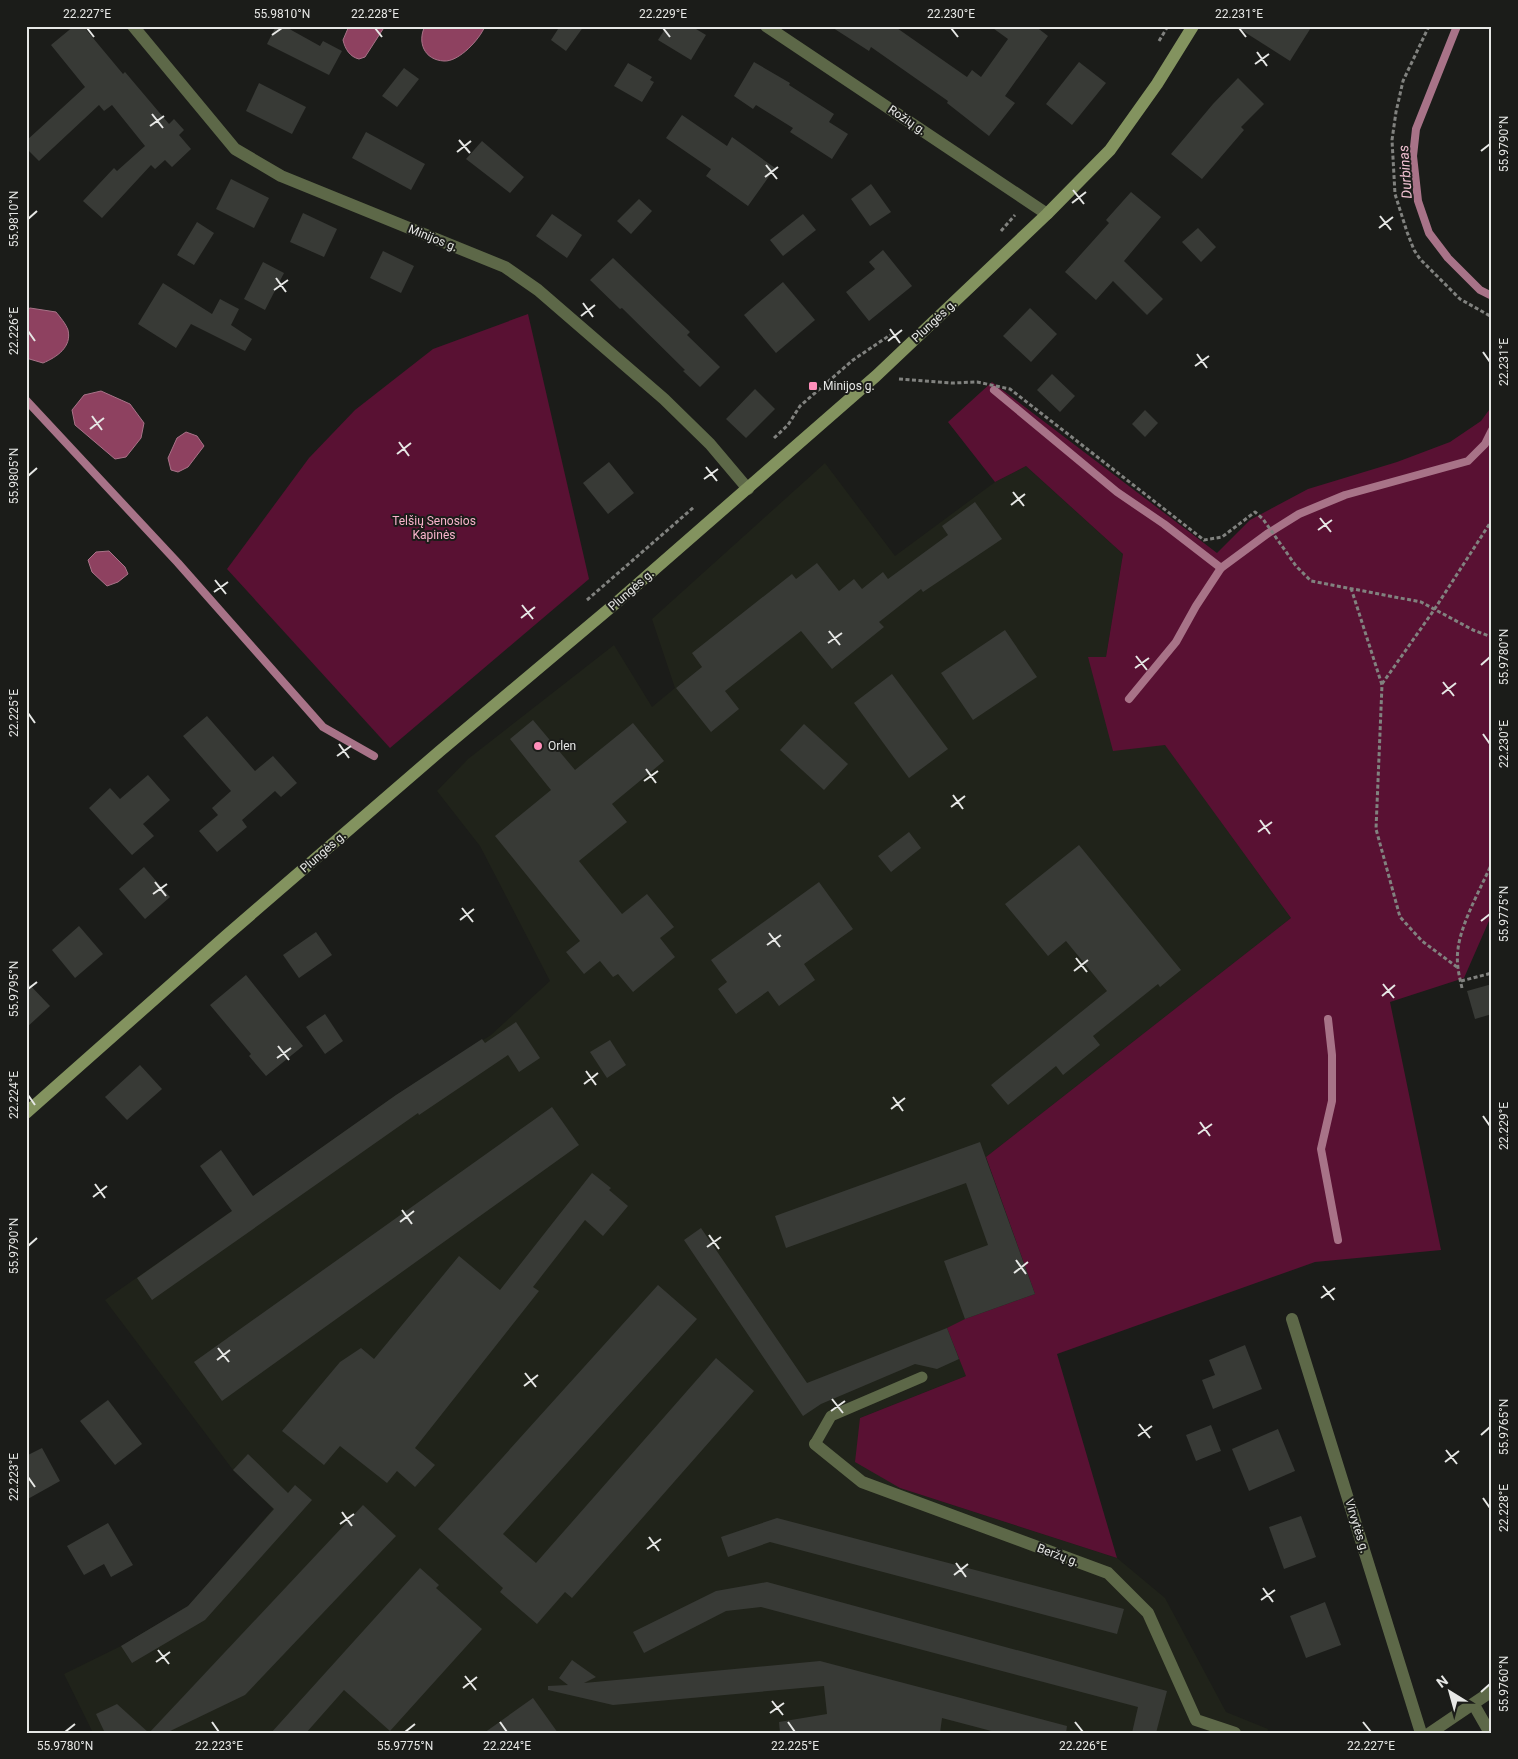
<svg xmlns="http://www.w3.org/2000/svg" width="1518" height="1759" font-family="Roboto,sans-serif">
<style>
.built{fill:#20231a}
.green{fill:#591133}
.water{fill:#8e4160;stroke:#a87388}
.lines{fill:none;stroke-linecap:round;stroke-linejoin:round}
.stream{stroke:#a87388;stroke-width:8}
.building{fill:#383a36}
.path{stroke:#81827f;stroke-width:3;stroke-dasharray:4 2.5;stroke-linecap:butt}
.lane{stroke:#5d6848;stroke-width:11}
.street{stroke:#5d6848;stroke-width:12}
.secondary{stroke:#83935f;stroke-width:12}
.ticks{fill:none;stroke:#e6e7e5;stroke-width:2}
.poi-dot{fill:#ff8eba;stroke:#1b1c19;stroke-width:2}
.labels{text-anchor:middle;stroke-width:4;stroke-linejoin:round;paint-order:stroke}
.street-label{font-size:12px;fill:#e6e7e5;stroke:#1b1c19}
.poi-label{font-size:12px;fill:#e6e7e5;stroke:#1b1c19;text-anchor:start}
.park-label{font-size:12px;fill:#f9b4cc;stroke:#1b1c19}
.water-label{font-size:14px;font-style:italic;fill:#f1c2d2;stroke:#1b1c19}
.neatline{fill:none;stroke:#e6e7e5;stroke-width:2}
.ticks-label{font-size:12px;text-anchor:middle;fill:#e6e7e5}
</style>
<rect width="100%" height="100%" fill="#1b1c19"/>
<polygon class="built" points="825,463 895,556 995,482 1026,466 1123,554 1106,657 1088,658 1165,744 1291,918 986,1157 1035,1294 966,1376 860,1418 900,1488 1117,1558 1165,1598 1226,1712 1268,1729 1267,1733 93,1733 64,1674 121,1646 188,1606 273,1509 233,1470 105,1300 396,1095 491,1035 550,981 480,846 437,791 468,759 614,645 652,707 675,688 652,619"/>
<g class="green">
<polygon points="528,314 589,579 390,748 227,569 309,458 355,410 433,349"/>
<polygon points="992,382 1217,553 1250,520 1308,489 1397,462 1450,442 1481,421 1492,406 1492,914 1464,978 1390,1002 1441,1250 1315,1262 1057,1354 1117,1558 900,1488 855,1462 860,1418 966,1376 947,1328 965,1319 1035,1294 986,1157 1291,918 1165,745 1113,751 1088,657 1106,657 1123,554 1026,466 995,482 948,422"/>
</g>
<g class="water">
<path d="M349 26H385L365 57 359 59C350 57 345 49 343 40Z"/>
<path d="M425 26H485C480 39 459 62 444 61 424 60 417 42 425 26Z"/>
<path d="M30 308 56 312C60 317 66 324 68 330 72 347 57 357 43 363L26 358V310Z"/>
<polygon points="101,391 130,404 144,423 141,438 126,457 115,459 75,425 72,410 84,395"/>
<polygon points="186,432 197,436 204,446 188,467 178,472 171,470 168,458 177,438"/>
<polygon points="109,551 125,567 128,574 118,582 107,586 92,572 88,560 96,552"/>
</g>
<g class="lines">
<g class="stream">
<polyline points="1457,26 1416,129 1413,156 1418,201 1429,233 1448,258 1480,290 1492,296"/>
<polyline points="994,390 1117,492 1164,524 1221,568"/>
<polyline points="26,400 178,563 323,727 374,756"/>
<polyline points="1129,699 1176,642 1196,606 1221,568 1267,534 1299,514 1345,495 1468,461 1485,444 1492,430"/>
<polyline points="1328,1019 1332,1055 1332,1101 1321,1149 1338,1240"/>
</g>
</g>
<g class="building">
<polygon points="74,26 83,26 123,74 125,72 169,124 174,119 184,130 179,135 191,149 172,167 165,160 155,169 151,165 102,218 83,201 114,168 117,171 145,146 112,105 104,111 99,105 39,161 26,148 26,141 85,87 51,45"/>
<polygon points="276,26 284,26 320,46 323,41 342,51 329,75 267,44"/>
<polygon points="560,26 584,26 566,51 551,40"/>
<polygon points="667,26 691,26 706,35 691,60 658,40"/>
<polygon points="830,26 894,26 967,77 972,70 981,77 1008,39 990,26 1035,26 1048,36 1005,96 1015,103 989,136 947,103 948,101 871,47 869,51"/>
<polygon points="1235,26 1312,26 1290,61"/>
<polygon points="754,62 790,83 789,85 834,114 829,122 848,134 832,159 790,132 793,128 756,105 753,109 734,96"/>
<polygon points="1079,62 1106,83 1072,125 1046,104"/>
<polygon points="628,63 652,77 650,80 654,82 642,102 614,86"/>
<polygon points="404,68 419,79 397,107 382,96"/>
<polygon points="1238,78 1264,104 1241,127 1244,130 1202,179 1171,154 1213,104"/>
<polygon points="259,83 306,107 292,134 246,111"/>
<polygon points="682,115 727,146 732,137 775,168 748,206 706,176 711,169 666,138"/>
<polygon points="366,132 425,164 411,190 352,158"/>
<polygon points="482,141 524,177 510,193 466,159"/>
<polygon points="231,179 269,198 254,228 216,209"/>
<polygon points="871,184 891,212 870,226 851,199"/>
<polygon points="1131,192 1161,217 1124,261 1163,299 1147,315 1113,281 1096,300 1065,272 1109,223 1106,220"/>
<polygon points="639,199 652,211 631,234 617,221"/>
<polygon points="303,213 337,229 324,257 290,242"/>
<polygon points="552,214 582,235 567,258 536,236"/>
<polygon points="803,214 816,230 783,256 770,240"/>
<polygon points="197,222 214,233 194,265 177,255"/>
<polygon points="1198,228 1216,247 1201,262 1182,242"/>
<polygon points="883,250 912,286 869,321 846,292 875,269 869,262"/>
<polygon points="383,251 414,266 401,293 370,278"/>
<polygon points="613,258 690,332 687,335 720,367 700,387 683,371 685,370 622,308 620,309 590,280"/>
<polygon points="263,262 284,273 265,310 244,299"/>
<polygon points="783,282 815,320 776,353 744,315"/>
<polygon points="163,283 212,314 220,299 239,309 231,325 252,339 245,351 191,324 176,348 138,324"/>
<polygon points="1030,308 1057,334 1031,362 1003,336"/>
<polygon points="1052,374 1075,396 1060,412 1037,390"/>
<polygon points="755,389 775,409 746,438 726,419"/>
<polygon points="1145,410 1158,423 1145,437 1132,424"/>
<polygon points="609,462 634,493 608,514 583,483"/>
<polygon points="975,502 1002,539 923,592 921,589 879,622 884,627 832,669 801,631 725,691 739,709 711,732 676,688 702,667 692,653 792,574 796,579 817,563 839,591 854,579 862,589 883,572 888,579 948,535 942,526"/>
<polygon points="1005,630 1037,677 973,720 941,673"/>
<polygon points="892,674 948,749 909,778 854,703"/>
<polygon points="207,716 255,771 273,756 297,783 281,797 275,791 242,820 247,827 217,852 199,831 218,815 212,808 231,791 183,736"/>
<polygon points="533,720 575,770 633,723 664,761 612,804 627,822 579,861 622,914 647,894 674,927 660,938 675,957 633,992 618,974 613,977 600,961 584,974 566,952 580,941 495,836 551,790 510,739"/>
<polygon points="804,724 848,764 824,790 780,750"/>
<polygon points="148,775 170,800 143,824 154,836 132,855 89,808 110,788 120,799"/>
<polygon points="909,832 921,848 891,872 878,856"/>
<polygon points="1079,845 1181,970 1160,987 1158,984 1093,1036 1100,1045 1063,1075 1056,1066 1008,1105 991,1085 1107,991 1066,941 1048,956 1005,904"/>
<polygon points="144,867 170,897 145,919 119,889"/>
<polygon points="819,882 853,929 804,964 815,980 779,1006 768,991 736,1014 718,989 727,982 711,960"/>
<polygon points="79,926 103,954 75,978 52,950"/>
<polygon points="316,932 332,955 299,978 283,955"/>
<polygon points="246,975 303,1046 266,1076 249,1056 251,1054 210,1005"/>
<polygon points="26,981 50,1006 26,1028"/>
<polygon points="1492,984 1492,1014 1475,1019 1467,991"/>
<polygon points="325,1014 343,1041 325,1054 306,1027"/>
<polygon points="516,1022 540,1058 519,1072 508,1055 419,1115 418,1113 152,1300 137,1278 232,1211 200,1166 221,1150 253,1196 396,1095 482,1039 485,1043"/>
<polygon points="610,1040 626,1065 607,1078 590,1052"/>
<polygon points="140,1065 162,1089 127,1120 105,1097"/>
<polygon points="552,1107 579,1145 222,1401 194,1362"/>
<polygon points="980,1142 1035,1294 965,1319 944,1261 988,1245 966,1183 786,1248 775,1216"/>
<polygon points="592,1173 611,1188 609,1190 628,1206 603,1236 585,1220 533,1287 539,1291 415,1448 435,1465 415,1487 397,1471 387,1483 340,1446 324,1465 282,1431 340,1362 361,1348 374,1359 459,1256 500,1290"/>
<polygon points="701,1228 807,1383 947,1328 959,1359 937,1369 915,1364 821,1404 803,1416 684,1240"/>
<polygon points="658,1285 697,1319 503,1534 536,1563 716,1358 754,1391 572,1598 565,1592 537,1624 500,1592 503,1588 438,1529"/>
<polygon points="1245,1345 1262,1389 1213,1409 1202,1380 1215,1375 1209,1360"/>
<polygon points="108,1400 142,1444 115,1465 80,1421"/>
<polygon points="1211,1425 1221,1451 1196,1461 1186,1435"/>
<polygon points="1278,1429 1295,1471 1249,1491 1232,1449"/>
<polygon points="42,1448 60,1481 26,1500 26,1456"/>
<polygon points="248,1454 288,1493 295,1485 312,1500 205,1620 132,1663 121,1646 188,1606 274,1509 233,1470"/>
<polygon points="363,1505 396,1536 245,1695 166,1733 149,1733"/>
<polygon points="1301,1516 1316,1557 1284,1569 1269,1527"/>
<polygon points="777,1518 1124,1609 1117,1634 770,1542 728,1557 721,1537"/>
<polygon points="108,1523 133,1565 111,1577 104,1564 84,1575 67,1546"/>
<polygon points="420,1568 439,1585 436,1588 482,1629 390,1731 344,1690 306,1733 271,1733"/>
<polygon points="767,1582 1167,1691 1156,1733 1132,1733 1138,1707 761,1607 726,1611 644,1653 633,1632 716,1591"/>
<polygon points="1325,1602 1341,1645 1306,1658 1290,1616"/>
<polygon points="572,1660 596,1677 584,1683 820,1661 1067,1726 1066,1733 999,1733 942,1718 940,1733 780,1733 779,1722 827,1714 824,1686 613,1705 548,1690 548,1686 568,1685 559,1678"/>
<polygon points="533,1698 558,1733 484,1733"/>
<polygon points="117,1704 149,1733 105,1733 96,1714"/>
</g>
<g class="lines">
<g class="path">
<polyline points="1429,26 1403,81 1396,112 1392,140 1395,194 1407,232 1414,250 1420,259 1460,299 1492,317"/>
<polyline points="1159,41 1168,26"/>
<polyline points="1001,231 1015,215"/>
<polyline points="899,379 952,383 977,382 1010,389 1204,540 1222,537 1255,512 1263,519 1296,566 1311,581 1421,602 1473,630 1492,637"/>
<polyline points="774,438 788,425 800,406 853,360 890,335"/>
<polyline points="1351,588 1382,685 1376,829 1400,917 1422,941 1457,967"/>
<polyline points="587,600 694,507"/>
<polyline points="1382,684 1434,610 1492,520"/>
<polyline points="1461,981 1492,973"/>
<path d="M1462 988C1459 975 1456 963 1458 949 1461 923 1481 888 1492 863"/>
</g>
<polyline class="lane" points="815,1444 831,1416 922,1377"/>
<g class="street">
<polyline points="133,26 235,149 281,176 505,267 538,290 664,399 710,444 748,489"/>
<polyline points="766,26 1047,214"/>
<polyline points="1292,1319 1421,1733"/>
<polyline points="815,1444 862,1482 1108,1573 1148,1613 1196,1720 1235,1733"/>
<polyline points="1474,1705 1490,1733"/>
<polyline points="1430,1733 1492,1691"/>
</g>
<polyline class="secondary" points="26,1113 227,935 440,751 616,603 876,376 1047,214 1110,150 1157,84 1193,26"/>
</g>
<path class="ticks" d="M87 28 94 37M375 28 382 37M663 28 670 37M951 28 958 37M1239 28 1246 37M272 35 282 28M1257 52 1267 66M1255 64 1269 54M152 114 163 128M150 126 164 116M459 140 470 153M1481 151 1490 144M457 152 471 141M766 165 777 179M765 177 778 167M1073 190 1084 204M1072 203 1086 192M1380 216 1391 230M28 219 37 211M1379 228 1393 217M276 278 286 292M274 290 288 280M583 303 593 317M581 316 595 305M890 329 900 343M28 331 35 341M888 341 902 330M1483 352 1490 362M1197 354 1207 368M1195 366 1209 356M92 416 102 430M90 429 104 418M399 442 409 456M397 454 411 443M706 467 717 481M28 476 37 468M704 479 718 469M1013 492 1024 506M1011 505 1025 494M1320 518 1331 532M1318 530 1332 520M215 580 226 594M214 592 228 582M522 605 533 619M521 618 535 607M829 631 840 645M828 643 842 633M1136 656 1147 670M1481 665 1490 657M1135 668 1149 658M1443 682 1454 696M1442 694 1456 683M28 713 35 723M1483 734 1490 744M339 744 349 758M337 756 351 746M646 769 656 783M644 781 658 771M953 795 963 809M951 807 965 796M1260 820 1270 834M1258 832 1272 822M155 882 166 896M153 894 167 884M462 908 473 922M460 920 474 909M1481 921 1490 914M769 933 780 947M767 945 781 935M1076 958 1087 972M1074 971 1088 960M1383 984 1394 998M28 989 37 982M1382 996 1395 985M278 1046 289 1060M277 1058 291 1048M586 1071 596 1085M584 1084 598 1073M28 1095 35 1105M893 1097 903 1111M891 1109 905 1098M1483 1116 1490 1126M1200 1122 1210 1136M1198 1134 1212 1124M95 1184 105 1198M93 1197 107 1186M402 1210 412 1224M400 1222 414 1211M709 1235 719 1249M28 1246 37 1238M707 1247 721 1237M1016 1260 1026 1274M1014 1273 1028 1262M1323 1286 1334 1300M1321 1298 1335 1288M218 1348 229 1362M217 1360 230 1350M525 1373 536 1387M524 1386 538 1375M832 1399 843 1413M831 1411 845 1401M1139 1424 1150 1438M1481 1435 1490 1427M1138 1436 1152 1426M1446 1450 1457 1464M1445 1462 1459 1451M28 1477 35 1487M1483 1498 1490 1508M342 1512 352 1526M340 1524 354 1514M649 1537 659 1551M647 1549 661 1539M956 1563 966 1577M954 1575 968 1564M1263 1588 1273 1602M1261 1600 1275 1590M158 1650 169 1664M156 1662 170 1652M465 1676 476 1690M463 1688 477 1677M1481 1692 1490 1684M772 1701 783 1715M770 1713 784 1703M212 1722 219 1732M500 1722 507 1732M788 1722 795 1732M1075 1722 1083 1732M1363 1722 1371 1732M65 1732 75 1724M405 1732 415 1724"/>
<g class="poi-dot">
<rect x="808" y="381" width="10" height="10" rx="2.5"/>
<circle cx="538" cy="746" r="5"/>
</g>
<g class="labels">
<g class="street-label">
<text transform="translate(907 120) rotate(34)" y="4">Rožių g.</text>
<text transform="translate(433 238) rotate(22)" y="4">Minijos g.</text>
<text transform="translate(934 321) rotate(-43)" y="4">Plungės g.</text>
<text transform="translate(631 590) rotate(-41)" y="4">Plungės g.</text>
<text transform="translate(323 852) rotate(-41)" y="4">Plungės g.</text>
<text transform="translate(1357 1526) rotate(73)" y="4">Virvytės g.</text>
<text transform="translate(1058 1555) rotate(20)" y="4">Beržų g.</text>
</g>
<g class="poi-label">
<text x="823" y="390">Minijos g.</text>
<text x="548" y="750">Orlen</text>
</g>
<g class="park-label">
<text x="434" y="525">Telšių Senosios<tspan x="434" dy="14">Kapinės</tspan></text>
</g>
<g class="water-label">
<text transform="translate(1405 172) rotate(-94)" y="5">Durbinas</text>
</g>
</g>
<rect width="1518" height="1759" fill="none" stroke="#1b1c19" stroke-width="55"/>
<g transform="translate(1450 1692) rotate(323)" stroke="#1b1c19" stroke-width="4" paint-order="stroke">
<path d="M0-4L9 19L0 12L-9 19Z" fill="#e6e7e5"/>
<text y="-8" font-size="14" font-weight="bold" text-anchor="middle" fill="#e6e7e5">N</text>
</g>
<rect x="28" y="28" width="1462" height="1704" class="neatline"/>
<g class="ticks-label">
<text x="87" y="18">22.227°E</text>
<text x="282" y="18">55.9810°N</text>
<text x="375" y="18">22.228°E</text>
<text x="663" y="18">22.229°E</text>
<text x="951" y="18">22.230°E</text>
<text x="1239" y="18">22.231°E</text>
<text transform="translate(1504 144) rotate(-90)" y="4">55.9790°N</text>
<text transform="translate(14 219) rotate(-90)" y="4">55.9810°N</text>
<text transform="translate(14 331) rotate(-90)" y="4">22.226°E</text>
<text transform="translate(1504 362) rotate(-90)" y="4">22.231°E</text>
<text transform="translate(14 476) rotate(-90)" y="4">55.9805°N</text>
<text transform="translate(1504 657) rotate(-90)" y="4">55.9780°N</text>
<text transform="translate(14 713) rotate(-90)" y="4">22.225°E</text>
<text transform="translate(1504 744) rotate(-90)" y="4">22.230°E</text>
<text transform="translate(1504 914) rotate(-90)" y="4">55.9775°N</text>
<text transform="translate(14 989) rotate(-90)" y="4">55.9795°N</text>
<text transform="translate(14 1095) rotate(-90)" y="4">22.224°E</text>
<text transform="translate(1504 1126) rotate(-90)" y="4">22.229°E</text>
<text transform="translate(14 1246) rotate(-90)" y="4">55.9790°N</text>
<text transform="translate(1504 1427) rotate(-90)" y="4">55.9765°N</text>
<text transform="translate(14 1477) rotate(-90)" y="4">22.223°E</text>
<text transform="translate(1504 1508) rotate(-90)" y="4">22.228°E</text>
<text transform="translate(1504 1684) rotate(-90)" y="4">55.9760°N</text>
<text x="65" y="1750">55.9780°N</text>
<text x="219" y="1750">22.223°E</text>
<text x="405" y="1750">55.9775°N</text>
<text x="507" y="1750">22.224°E</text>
<text x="795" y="1750">22.225°E</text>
<text x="1083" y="1750">22.226°E</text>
<text x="1371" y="1750">22.227°E</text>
</g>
</svg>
